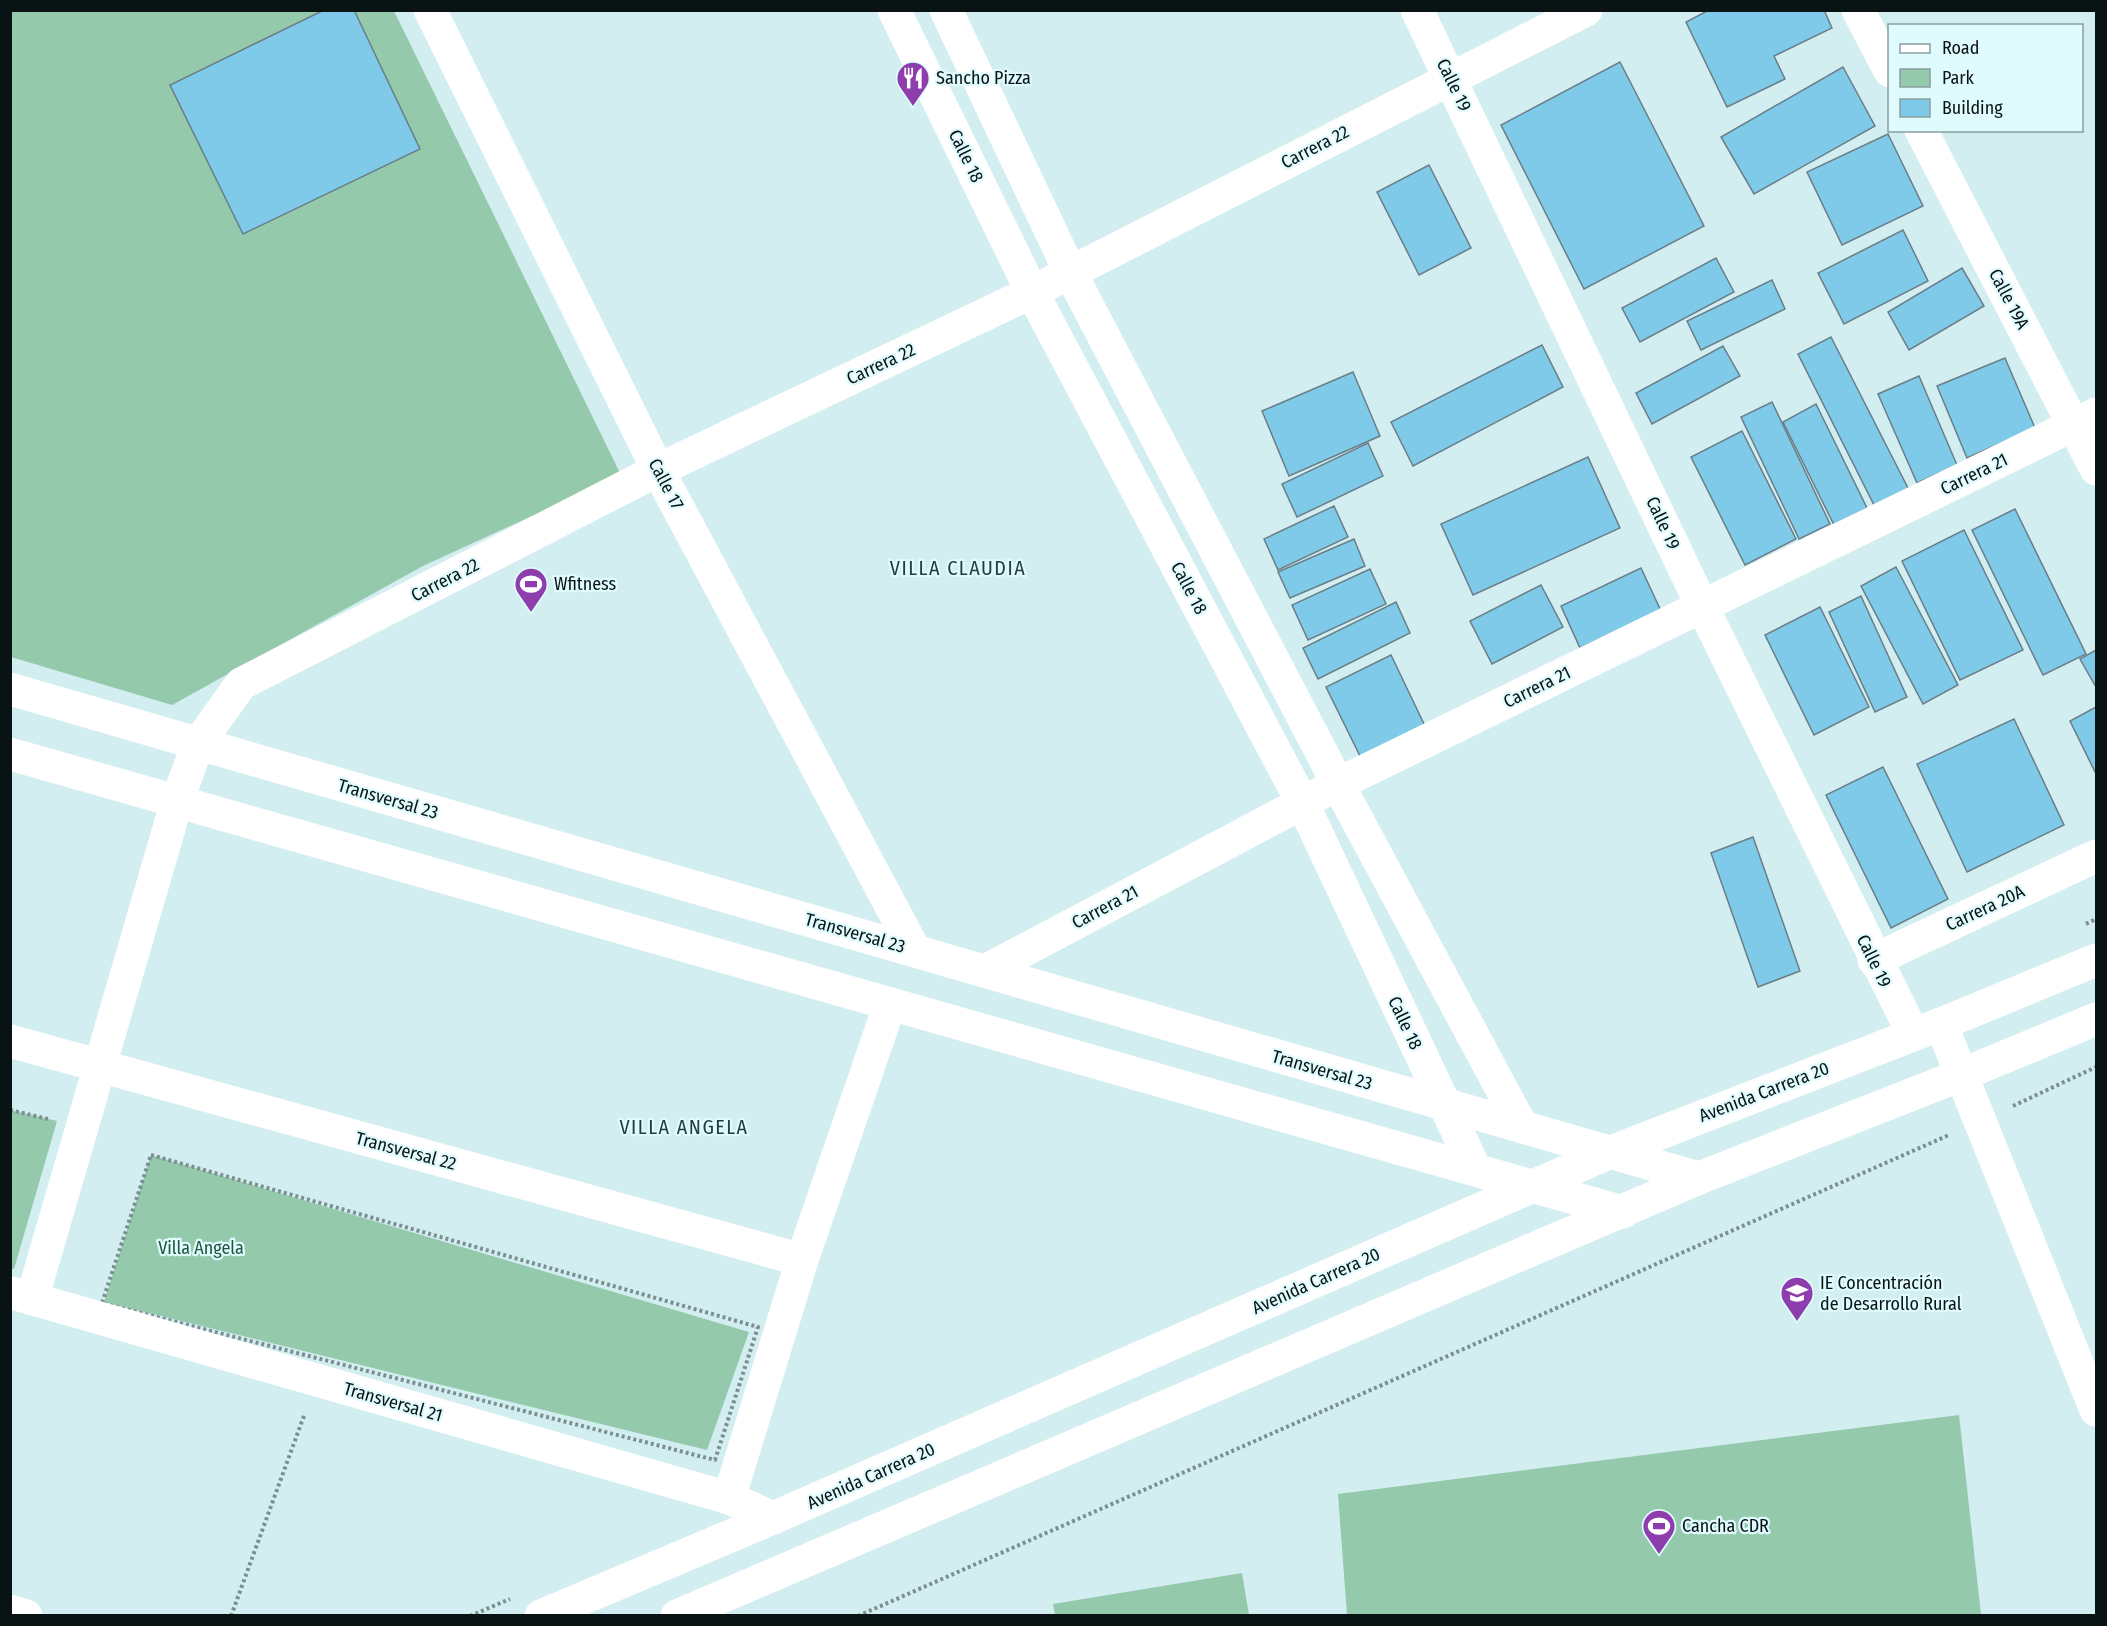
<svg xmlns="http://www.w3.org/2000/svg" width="2107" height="1626" font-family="'Fira Sans Condensed',sans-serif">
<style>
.green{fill:#94c9ac}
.building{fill:#7fcae9;stroke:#697e87;stroke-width:1.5}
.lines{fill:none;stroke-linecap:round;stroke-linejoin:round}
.path{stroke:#7b8e90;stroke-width:4;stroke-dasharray:3 3;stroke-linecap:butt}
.minor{stroke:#fff;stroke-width:33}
.tertiary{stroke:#fff;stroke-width:33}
.secondary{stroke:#fff;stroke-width:33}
.labels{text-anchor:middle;stroke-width:4.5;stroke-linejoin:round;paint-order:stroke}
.poi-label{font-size:18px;fill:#0a1314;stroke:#e0fbfe;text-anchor:start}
.street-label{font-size:18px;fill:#0a1314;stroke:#e0fbfe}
.park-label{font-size:18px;fill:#21553c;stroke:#e0fbfe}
.neighbourhood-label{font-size:20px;letter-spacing:1.5px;fill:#253b3e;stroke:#e0fbfe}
</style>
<rect width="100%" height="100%" fill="#d3eef0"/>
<g class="green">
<polygon points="10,11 394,11 621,475 423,566 172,705 11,657"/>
<polygon points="10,1110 57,1121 14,1269 10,1268"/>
<polygon points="151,1155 749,1332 707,1450 104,1302"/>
<polygon points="1959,1415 1981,1615 1347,1615 1338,1494"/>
<polygon points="1242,1573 1249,1615 1055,1615 1053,1604"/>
</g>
<g class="building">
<polygon points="324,10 354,10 420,149 243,234 170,85"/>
<polygon points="1709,10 1824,10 1832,28 1774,56 1785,79 1727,107 1686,22"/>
<polygon points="1620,62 1704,226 1584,289 1501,125"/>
<polygon points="1843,67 1875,126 1754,194 1721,137"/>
<polygon points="1888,134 1923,206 1842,245 1807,172"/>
<polygon points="1429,165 1471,248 1419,275 1377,192"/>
<polygon points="1903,230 1928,281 1844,324 1818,273"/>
<polygon points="1716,258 1734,292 1640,342 1622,308"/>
<polygon points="1962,268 1984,306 1909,350 1888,312"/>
<polygon points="1772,280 1785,309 1701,350 1687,321"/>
<polygon points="1831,337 1909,490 1875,507 1798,354"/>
<polygon points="1542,345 1563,387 1413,466 1391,422"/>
<polygon points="1723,346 1740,376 1652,424 1636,393"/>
<polygon points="2005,358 2035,428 1967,458 1937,386"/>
<polygon points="1353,372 1380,436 1289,476 1262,411"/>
<polygon points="1919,376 1957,465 1917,483 1878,394"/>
<polygon points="1772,402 1830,524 1799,539 1741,417"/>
<polygon points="1816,404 1867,508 1834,525 1783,422"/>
<polygon points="1742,431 1796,539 1745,565 1691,457"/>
<polygon points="1368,443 1383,476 1297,517 1282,484"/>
<polygon points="1588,457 1620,528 1473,595 1441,524"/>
<polygon points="1334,506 1348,537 1278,570 1264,539"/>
<polygon points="2015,509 2086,654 2043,675 1972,530"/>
<polygon points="1964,530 2023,650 1960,680 1902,561"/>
<polygon points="1354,539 1365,566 1290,598 1278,572"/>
<polygon points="1896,567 1958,685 1923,704 1861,586"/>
<polygon points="1641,568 1661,611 1580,648 1561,606"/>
<polygon points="1370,569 1386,604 1308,640 1292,605"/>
<polygon points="1541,585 1563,627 1492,664 1470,621"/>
<polygon points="1861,596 1907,697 1875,712 1829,612"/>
<polygon points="1396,602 1410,633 1318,679 1303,648"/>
<polygon points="1820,607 1869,707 1814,735 1765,635"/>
<polygon points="2096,650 2096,687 2080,659"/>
<polygon points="1391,655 1425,726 1361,758 1326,687"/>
<polygon points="2096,707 2096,774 2070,721"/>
<polygon points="2014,719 2064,825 1967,872 1917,764"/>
<polygon points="1883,767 1948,899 1891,928 1826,795"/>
<polygon points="1753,837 1800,971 1758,987 1711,853"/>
</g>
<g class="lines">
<g class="path">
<polyline points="2086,924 2096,919"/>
<polyline points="2013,1106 2096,1067"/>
<polyline points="10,1110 48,1119"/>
<polygon points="151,1155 758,1327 715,1460 102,1303"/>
<polyline points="231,1616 305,1413"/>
<polyline points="470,1616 510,1599"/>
<polyline points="858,1616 1949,1135"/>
</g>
<g class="minor">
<polyline points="430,10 658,470 915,951"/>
<polyline points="894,10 1032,292 1302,802 1475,1169"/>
<polyline points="946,10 1070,272 1338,784 1522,1127"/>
<polyline points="1417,10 1702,606 1913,1034"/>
<polyline points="1858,10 1890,71"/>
<polyline points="1921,130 2096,469"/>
<polyline points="10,689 1699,1178"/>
<polyline points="10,754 1623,1212"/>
<polyline points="1874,960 2096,856"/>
<polyline points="985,971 1338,784 2096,414"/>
<polyline points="10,1041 802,1260"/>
<polyline points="12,1293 729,1498 773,1518"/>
<polyline points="32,1299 177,801 198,744 241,684 658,470 1032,292 1586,10"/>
<polyline points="729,1498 802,1260 890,1004"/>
</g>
<g class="tertiary">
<polyline points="1941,1024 2096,960"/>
<polyline points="1961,1075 2096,1019"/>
<polyline points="10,1611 26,1616"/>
</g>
<g class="secondary">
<polyline points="541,1616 773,1518 1611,1152 1941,1024 2096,1410"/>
<polyline points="677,1616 1699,1178 1961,1075"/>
</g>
</g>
<defs>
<symbol id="restaurant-pin" viewBox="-11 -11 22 30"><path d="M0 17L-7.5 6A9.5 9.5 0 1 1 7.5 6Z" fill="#8e3dac" stroke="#e0fbfe"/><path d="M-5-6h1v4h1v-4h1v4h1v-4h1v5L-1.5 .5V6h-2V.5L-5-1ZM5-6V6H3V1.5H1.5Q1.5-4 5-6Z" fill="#fff"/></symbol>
<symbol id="stadium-pin" viewBox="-11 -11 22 30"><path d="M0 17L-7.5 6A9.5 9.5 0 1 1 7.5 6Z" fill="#8e3dac" stroke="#e0fbfe"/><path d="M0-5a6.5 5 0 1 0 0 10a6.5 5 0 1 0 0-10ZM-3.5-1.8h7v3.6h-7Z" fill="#fff"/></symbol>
<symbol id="school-pin" viewBox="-11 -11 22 30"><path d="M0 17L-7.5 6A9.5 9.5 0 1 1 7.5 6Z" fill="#8e3dac" stroke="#e0fbfe"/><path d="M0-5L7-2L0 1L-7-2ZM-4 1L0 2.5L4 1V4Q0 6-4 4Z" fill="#fff"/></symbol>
</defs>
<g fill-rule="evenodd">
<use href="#restaurant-pin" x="894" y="59" width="38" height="52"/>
<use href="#stadium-pin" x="512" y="565" width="38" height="52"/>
<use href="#school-pin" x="1778" y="1274" width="38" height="52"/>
<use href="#stadium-pin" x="1640" y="1507" width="38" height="52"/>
</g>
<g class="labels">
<g class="poi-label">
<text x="936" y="84">Sancho Pizza</text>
<text x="554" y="590">Wfitness</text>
<text x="1820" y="1289">IE Concentración<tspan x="1820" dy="21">de Desarrollo Rural</tspan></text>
<text x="1682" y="1532">Cancha CDR</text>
</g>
<g class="street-label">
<text transform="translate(1454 85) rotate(64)" y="6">Calle 19</text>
<text transform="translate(1315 147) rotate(-27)" y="6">Carrera 22</text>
<text transform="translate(966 156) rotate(64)" y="6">Calle 18</text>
<text transform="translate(2009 299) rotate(62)" y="6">Calle 19A</text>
<text transform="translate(881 364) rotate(-25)" y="6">Carrera 22</text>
<text transform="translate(1974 474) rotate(-26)" y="6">Carrera 21</text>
<text transform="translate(666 484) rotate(62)" y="6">Calle 17</text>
<text transform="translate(1663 523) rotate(65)" y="6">Calle 19</text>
<text transform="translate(445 580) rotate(-27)" y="6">Carrera 22</text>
<text transform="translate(1189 588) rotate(62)" y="6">Calle 18</text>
<text transform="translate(1537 687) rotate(-26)" y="6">Carrera 21</text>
<text transform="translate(388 799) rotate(16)" y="6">Transversal 23</text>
<text transform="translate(1105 907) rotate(-28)" y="6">Carrera 21</text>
<text transform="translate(1985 908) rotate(-25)" y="6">Carrera 20A</text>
<text transform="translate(855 933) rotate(16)" y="6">Transversal 23</text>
<text transform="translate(1874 961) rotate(64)" y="6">Calle 19</text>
<text transform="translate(1405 1023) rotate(65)" y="6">Calle 18</text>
<text transform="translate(1322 1070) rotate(16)" y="6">Transversal 23</text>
<text transform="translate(1764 1092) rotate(-21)" y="6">Avenida Carrera 20</text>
<text transform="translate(406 1151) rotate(15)" y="6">Transversal 22</text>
<text transform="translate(1316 1281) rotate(-24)" y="6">Avenida Carrera 20</text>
<text transform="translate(393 1402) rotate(16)" y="6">Transversal 21</text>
<text transform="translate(871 1476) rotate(-24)" y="6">Avenida Carrera 20</text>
</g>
<g class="park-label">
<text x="201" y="1254">Villa Angela</text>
</g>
<g class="neighbourhood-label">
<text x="958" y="575">VILLA CLAUDIA</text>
<text x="684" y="1134">VILLA ANGELA</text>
</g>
</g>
<rect width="2107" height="1626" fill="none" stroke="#0a1314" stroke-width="24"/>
<rect x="1888" y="24" width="195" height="108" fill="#e0fbfe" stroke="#8a9ea0" stroke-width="1.5"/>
<rect x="1900" y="44" width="30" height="9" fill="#ffffff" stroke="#8a9ea0" stroke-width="1.5"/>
<text x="1942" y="54" font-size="18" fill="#0a1314">Road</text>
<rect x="1900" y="69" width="30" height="18" fill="#94c9ac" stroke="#8a9ea0" stroke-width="1.5"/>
<text x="1942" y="84" font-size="18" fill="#0a1314">Park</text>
<rect x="1900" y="99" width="30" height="18" fill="#7fcae9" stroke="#8a9ea0" stroke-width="1.5"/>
<text x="1942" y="114" font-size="18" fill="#0a1314">Building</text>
</svg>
